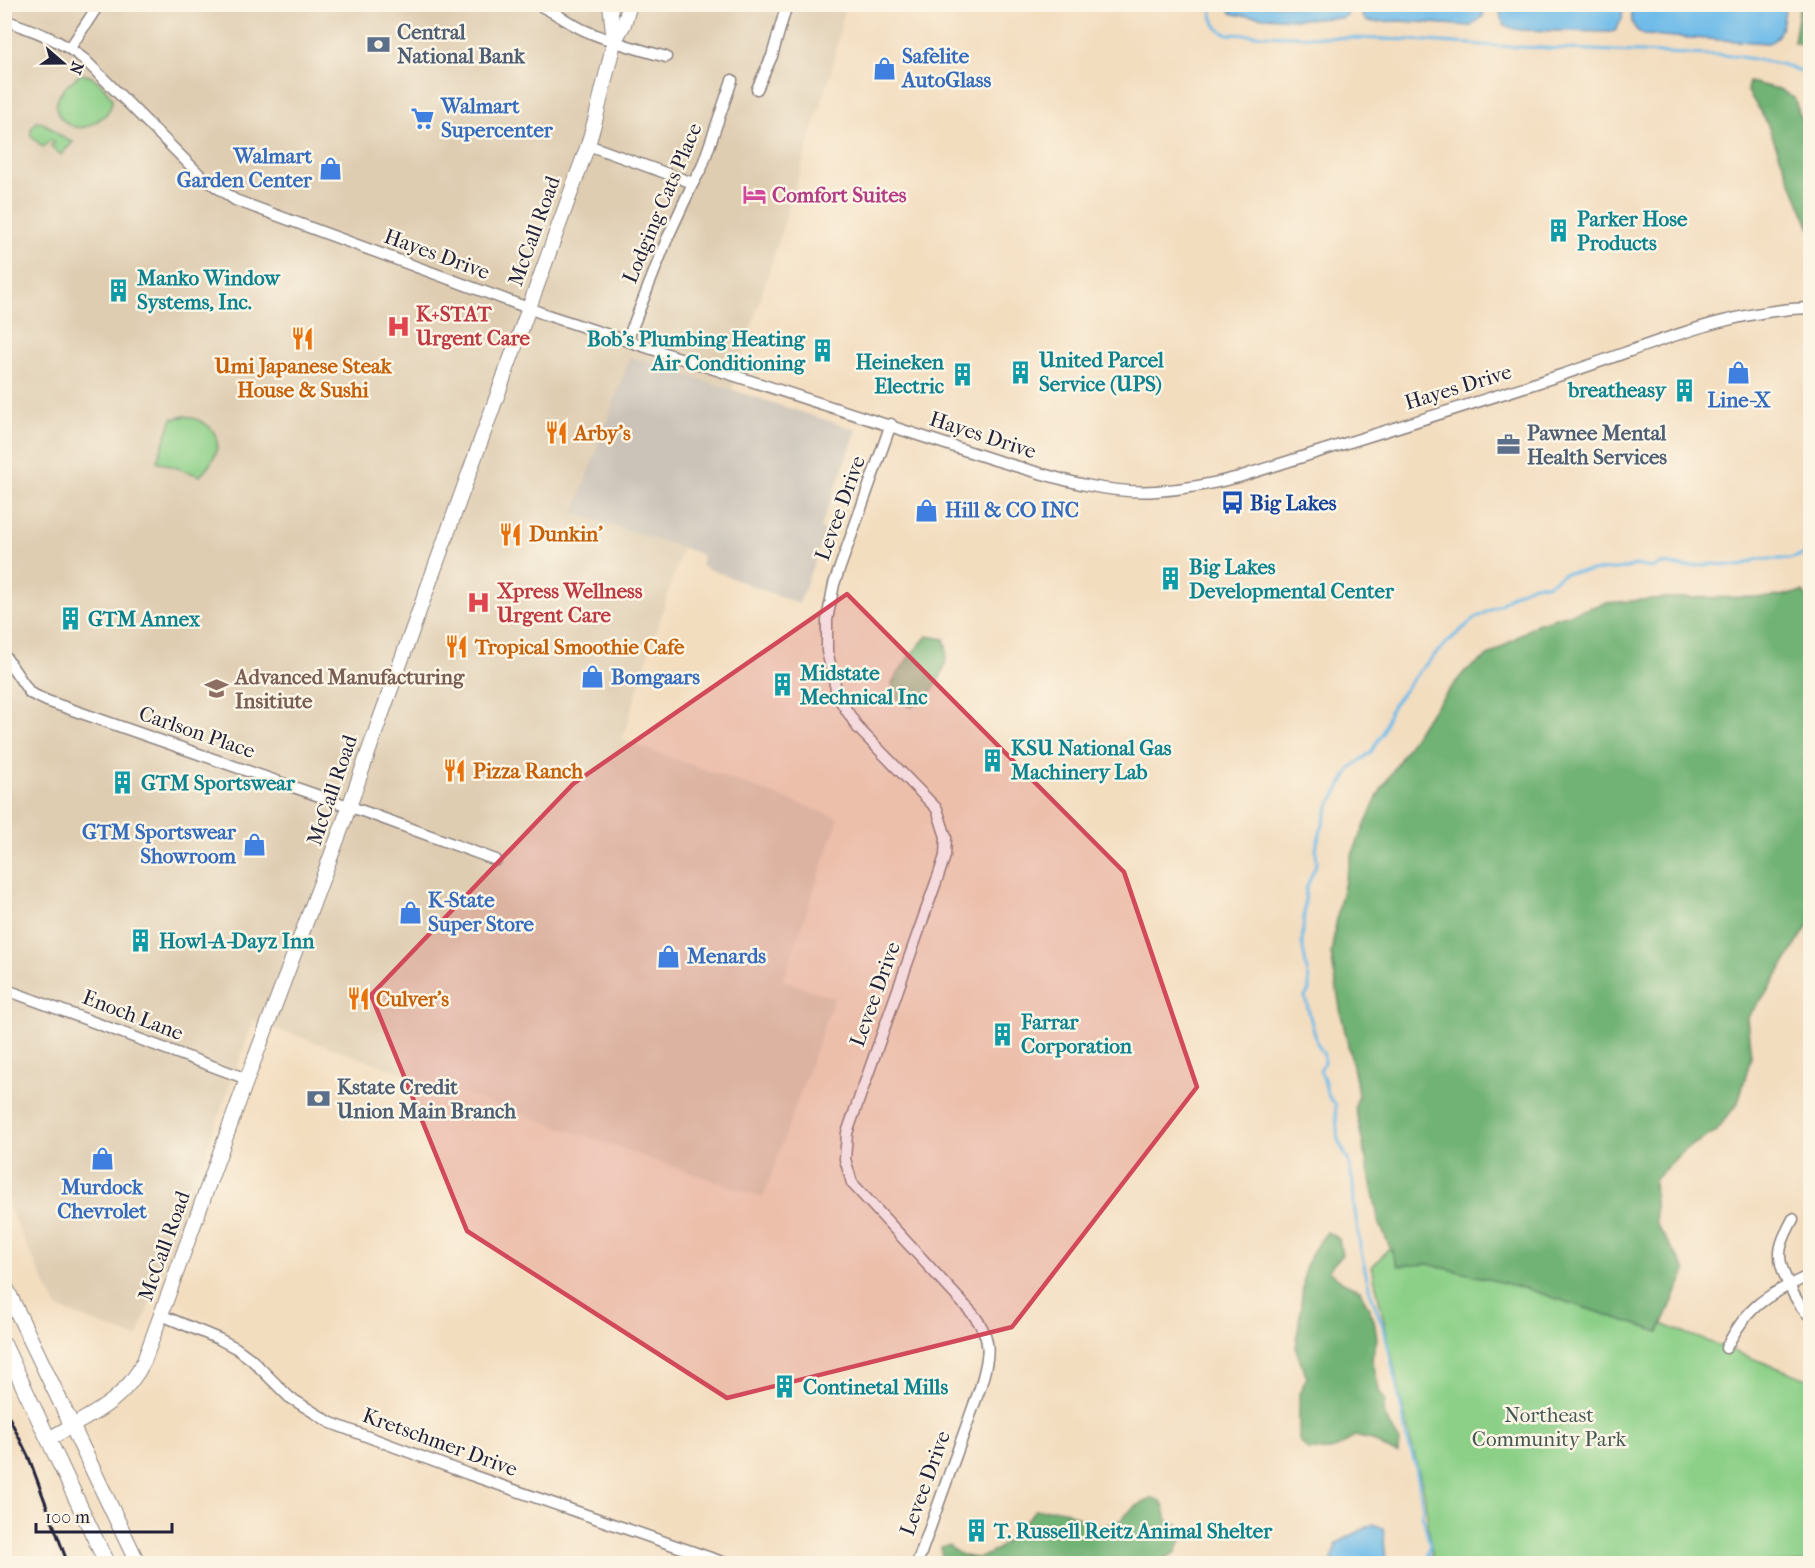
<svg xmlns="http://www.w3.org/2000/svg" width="1815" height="1568" font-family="'IM FELL French Canon',serif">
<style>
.built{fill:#dfcdb2}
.industrial{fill:#cbc3b8}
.green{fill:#8cd088;stroke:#577962;stroke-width:1.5}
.forest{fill:#71b274;stroke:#4a6a58;stroke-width:1.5}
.water{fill:#6fbce9;stroke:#486f92;stroke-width:1.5}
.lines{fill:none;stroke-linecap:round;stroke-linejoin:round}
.stream{stroke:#6fbce9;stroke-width:3}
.minor-casing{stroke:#8a807d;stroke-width:13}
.major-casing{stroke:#8a807d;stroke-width:16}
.highway-casing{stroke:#8a807d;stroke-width:17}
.minor{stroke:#fff;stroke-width:10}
.major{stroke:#fff;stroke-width:14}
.highway{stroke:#fff;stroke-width:15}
.rail{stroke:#22223b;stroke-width:3}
.marked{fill:#d1495b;fill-opacity:0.2;stroke:#d1495b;stroke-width:4.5;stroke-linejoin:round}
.labels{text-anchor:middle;stroke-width:5;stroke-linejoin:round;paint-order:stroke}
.service-label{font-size:21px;font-weight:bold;fill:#4e5e75;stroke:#fcf5e5;text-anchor:start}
.shop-label{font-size:21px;font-weight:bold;fill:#366cbe;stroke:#fcf5e5;text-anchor:start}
.hotel-label{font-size:21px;font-weight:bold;fill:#b23c85;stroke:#fcf5e5;text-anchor:start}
.street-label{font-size:21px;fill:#22223b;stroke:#fcf5e5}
.culture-label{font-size:21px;font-weight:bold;fill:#0d838f;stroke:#fcf5e5;text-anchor:start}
.health-label{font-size:21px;font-weight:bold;fill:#be3a42;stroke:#fcf5e5;text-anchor:start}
.food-label{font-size:21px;font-weight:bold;fill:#c56008;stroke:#fcf5e5;text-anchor:start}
.transit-label{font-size:21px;font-weight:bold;fill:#164399;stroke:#fcf5e5;text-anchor:start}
.education-label{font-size:21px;font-weight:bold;fill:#785e54;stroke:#fcf5e5;text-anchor:start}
.park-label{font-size:21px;fill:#425652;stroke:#fcf5e5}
</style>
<rect width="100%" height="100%" fill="#fcf5e5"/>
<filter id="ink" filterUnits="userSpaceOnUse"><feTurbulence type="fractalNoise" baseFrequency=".0167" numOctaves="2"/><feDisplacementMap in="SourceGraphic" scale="12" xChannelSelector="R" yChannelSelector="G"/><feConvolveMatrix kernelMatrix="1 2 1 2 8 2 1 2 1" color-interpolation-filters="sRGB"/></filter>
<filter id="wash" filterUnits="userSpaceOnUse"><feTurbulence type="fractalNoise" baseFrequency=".008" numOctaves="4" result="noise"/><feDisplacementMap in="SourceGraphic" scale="24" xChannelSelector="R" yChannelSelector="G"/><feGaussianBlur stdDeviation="1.35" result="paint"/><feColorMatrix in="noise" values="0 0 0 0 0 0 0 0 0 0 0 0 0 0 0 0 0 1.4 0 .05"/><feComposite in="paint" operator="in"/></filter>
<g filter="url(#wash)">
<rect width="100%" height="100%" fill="#f3ddbf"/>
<polygon class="built" points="5,5 845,5 831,73 622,740 839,818 783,980 834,998 763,1198 254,1021 137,1338 57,1308 5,1201"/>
<polygon class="industrial" points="630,357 857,430 820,529 826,531 799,604 701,566 703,556 695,552 574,513"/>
<g class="green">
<path d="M81 74C94 75 105 87 112 99 112 109 106 116 97 121 93 123 89 126 85 127 69 131 51 114 58 98 62 89 73 80 81 74Z"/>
<path d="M36 122C50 121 57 139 73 142L61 155 51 146 54 143 51 140 43 147 31 136V129Z"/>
<path d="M185 416C224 425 226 450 200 476L157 461 172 419Z"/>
<polygon points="1407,1228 1810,1380 1810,1563 1433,1563 1424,1493 1407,1427 1372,1267"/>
</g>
<g class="forest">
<polygon points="1800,5 1810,5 1810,47 1794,42"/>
<polygon points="1749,82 1779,89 1794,98 1810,144 1810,229 1766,121 1747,90"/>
<polygon points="1803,592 1810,601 1810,922 1769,989 1747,1018 1751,1057 1738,1103 1715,1132 1684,1150 1654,1180 1656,1224 1686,1271 1659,1332 1524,1288 1428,1264 1398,1266 1379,1222 1355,1106 1358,1097 1356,1080 1341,1014 1331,954 1339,906 1351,857 1379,793 1423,722 1465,671 1537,624 1605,603 1666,598 1772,597"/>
<path d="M927 636 944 639C952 657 939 687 924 699 921 702 916 704 912 707L897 699 892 683 909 657Z"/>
<path d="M1327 1232 1339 1239 1342 1255 1328 1270 1343 1282 1360 1290 1374 1320 1377 1339 1372 1358 1380 1393 1385 1400 1383 1413 1399 1440 1398 1453 1388 1450 1372 1440 1354 1436C1336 1452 1331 1451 1308 1450L1299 1440V1394L1307 1377 1296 1350 1305 1268 1315 1248Z"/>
<path d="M1151 1498C1166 1499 1163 1511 1168 1522L1178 1524 1184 1534 1176 1552 1157 1563H942L941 1547 948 1545C971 1568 993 1557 1012 1535 1019 1526 1028 1519 1035 1510L1060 1509 1101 1527 1121 1520 1133 1508Z"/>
</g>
<g class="water">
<path d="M1350 5C1350 12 1348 15 1342 18L1294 19 1238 15 1231 13 1228 5Z"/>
<polygon points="1485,5 1483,16 1471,26 1402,21 1367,22 1362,16 1360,5"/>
<path d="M1499 5H1623L1622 19 1615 31 1609 32 1520 30C1501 27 1501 22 1499 5Z"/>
<path d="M1632 5V4L1786 5C1783 18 1783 39 1768 43L1645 35C1630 29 1631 19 1632 5Z"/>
<polygon points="1373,1524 1383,1528 1386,1563 1330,1563 1337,1543"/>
</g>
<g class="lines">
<g class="stream">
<path d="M1210 4C1213 19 1213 29 1228 34L1413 40 1497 46 1736 56 1780 64 1810 74"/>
<path d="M1427 1564 1430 1545 1422 1513 1423 1508 1416 1467 1405 1432 1403 1416 1385 1332 1370 1291 1361 1252 1354 1205 1353 1183 1348 1160 1338 1140 1335 1104C1323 1095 1328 1082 1320 1071L1324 1062V1055L1317 1043 1305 997 1309 990V981L1302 943 1306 889 1317 862 1316 851 1317 843 1329 806 1351 768 1371 752 1383 732 1389 713 1393 705 1417 674 1444 645 1474 619 1501 604 1514 594 1531 586 1540 584 1547 585 1565 573 1627 568 1635 565 1651 568 1661 564 1686 567 1714 564 1740 566 1758 559H1789L1810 553"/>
</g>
</g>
</g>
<g filter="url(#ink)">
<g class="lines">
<defs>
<g id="minor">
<path d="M536 4C554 11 568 23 586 31 611 42 638 49 666 57"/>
<path d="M4 20C35 31 59 39 85 60L201 176 235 200 547 315 995 460C1047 475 1102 495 1157 491 1185 489 1212 484 1239 477 1346 443 1454 410 1561 375 1642 349 1724 310 1810 308"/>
<polyline points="70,48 99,4"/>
<polyline points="757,89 772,56 787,4"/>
<polyline points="588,145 693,183"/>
<polyline points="627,341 667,239 693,183 702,167 732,80"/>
<path d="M891 424 834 584 827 620V651L838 697 858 728 937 809 946 837 945 856 940 871 847 1133 845 1159 852 1183 972 1313C994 1339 989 1357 980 1388L917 1564"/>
<polyline points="4,599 4,610"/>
<polyline points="4,655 30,693 47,701 368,813 496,860"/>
<polyline points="4,989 247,1079"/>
<path d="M1793 1219C1788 1229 1780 1242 1780 1254 1779 1270 1798 1307 1810 1316"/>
<polyline points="161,1315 219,1339 236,1348 251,1359 289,1397 331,1423 468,1474 728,1564"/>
<path d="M1726 1348C1749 1303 1767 1296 1810 1275"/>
</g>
<g id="major">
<polyline points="610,4 614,42"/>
<path d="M49 1439C87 1416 123 1404 144 1361L247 1079 343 824 380 719 588 145 596 117 614 42 624 24 630 4"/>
</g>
<g id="highway">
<polyline points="4,1284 138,1564"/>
<polyline points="4,1345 107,1564"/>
</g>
</defs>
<use href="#minor" class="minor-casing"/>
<use href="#major" class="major-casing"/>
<use href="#highway" class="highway-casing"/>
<use href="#minor" class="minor"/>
<use href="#major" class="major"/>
<use href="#highway" class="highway"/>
<polyline class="rail" points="4,1407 29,1458 68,1564"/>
</g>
</g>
<path class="marked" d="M847 594 1124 872 1197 1087 1012 1327 727 1398 467 1231 371 995 573 784Z"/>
<defs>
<symbol id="bank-bare" viewBox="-9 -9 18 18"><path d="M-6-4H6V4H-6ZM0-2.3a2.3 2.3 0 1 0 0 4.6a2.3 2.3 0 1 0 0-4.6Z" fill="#5c6f8a" stroke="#fcf5e5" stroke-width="2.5" paint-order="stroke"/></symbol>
<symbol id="shop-bare" viewBox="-9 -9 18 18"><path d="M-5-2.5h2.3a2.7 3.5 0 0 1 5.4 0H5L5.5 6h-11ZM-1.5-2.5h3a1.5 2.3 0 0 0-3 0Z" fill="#3f7fe0" stroke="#fcf5e5" stroke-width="2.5" paint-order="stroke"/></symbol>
<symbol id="supermarket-bare" viewBox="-9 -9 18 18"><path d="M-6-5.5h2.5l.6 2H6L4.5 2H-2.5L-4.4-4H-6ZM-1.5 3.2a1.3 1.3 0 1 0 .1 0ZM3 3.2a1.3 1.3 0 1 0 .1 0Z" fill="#3f7fe0" stroke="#fcf5e5" stroke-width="2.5" paint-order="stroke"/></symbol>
<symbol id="hotel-bare" viewBox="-9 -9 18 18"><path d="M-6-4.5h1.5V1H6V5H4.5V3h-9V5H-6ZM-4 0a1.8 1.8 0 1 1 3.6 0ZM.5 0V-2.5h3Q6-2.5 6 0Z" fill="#d1479c" stroke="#fcf5e5" stroke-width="2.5" paint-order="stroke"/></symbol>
<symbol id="building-bare" viewBox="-9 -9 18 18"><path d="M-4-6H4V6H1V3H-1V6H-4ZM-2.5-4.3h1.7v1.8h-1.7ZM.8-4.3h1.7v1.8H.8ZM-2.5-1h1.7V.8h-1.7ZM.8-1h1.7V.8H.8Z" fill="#0f9aa8" stroke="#fcf5e5" stroke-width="2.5" paint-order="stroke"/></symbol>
<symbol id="hospital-bare" viewBox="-9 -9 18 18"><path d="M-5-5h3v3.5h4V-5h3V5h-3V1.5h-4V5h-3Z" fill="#e0444e" stroke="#fcf5e5" stroke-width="2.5" paint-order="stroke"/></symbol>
<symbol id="restaurant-bare" viewBox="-9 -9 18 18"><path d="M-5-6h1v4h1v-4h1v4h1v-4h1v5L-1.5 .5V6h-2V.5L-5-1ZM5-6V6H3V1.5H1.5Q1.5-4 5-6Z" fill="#e8710a" stroke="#fcf5e5" stroke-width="2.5" paint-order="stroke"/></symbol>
<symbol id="office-bare" viewBox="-9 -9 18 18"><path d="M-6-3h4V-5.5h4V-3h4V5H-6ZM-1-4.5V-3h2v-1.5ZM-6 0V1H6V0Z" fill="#5c6f8a" stroke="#fcf5e5" stroke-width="2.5" paint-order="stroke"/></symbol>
<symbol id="bus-bare" viewBox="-9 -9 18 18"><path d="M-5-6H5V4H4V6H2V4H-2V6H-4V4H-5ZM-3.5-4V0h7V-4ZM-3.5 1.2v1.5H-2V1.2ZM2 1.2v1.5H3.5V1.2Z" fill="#1a4fb4" stroke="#fcf5e5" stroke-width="2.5" paint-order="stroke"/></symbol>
<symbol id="university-bare" viewBox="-9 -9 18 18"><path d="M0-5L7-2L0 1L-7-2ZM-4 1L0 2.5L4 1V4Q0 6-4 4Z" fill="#8d6e63" stroke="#fcf5e5" stroke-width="2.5" paint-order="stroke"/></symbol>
</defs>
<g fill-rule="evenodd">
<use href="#bank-bare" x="362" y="28" width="33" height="33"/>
<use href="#shop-bare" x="868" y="52" width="33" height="33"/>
<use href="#supermarket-bare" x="406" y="102" width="33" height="33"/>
<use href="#shop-bare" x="314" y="152" width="33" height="33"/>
<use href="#hotel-bare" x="738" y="178" width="33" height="33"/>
<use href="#building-bare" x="1542" y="214" width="33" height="33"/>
<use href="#building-bare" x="102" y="274" width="33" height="33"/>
<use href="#hospital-bare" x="382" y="310" width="33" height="33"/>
<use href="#restaurant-bare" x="286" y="322" width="33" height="33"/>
<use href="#building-bare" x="806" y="334" width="33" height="33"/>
<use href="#building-bare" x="1004" y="356" width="33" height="33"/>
<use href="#shop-bare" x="1722" y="356" width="33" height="33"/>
<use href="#building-bare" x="946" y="358" width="33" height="33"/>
<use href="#building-bare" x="1668" y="374" width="33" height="33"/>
<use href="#restaurant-bare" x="540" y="416" width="33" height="33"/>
<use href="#office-bare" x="1492" y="428" width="33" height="33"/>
<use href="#bus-bare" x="1216" y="486" width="33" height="33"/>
<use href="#shop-bare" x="910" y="494" width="33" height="33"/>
<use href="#restaurant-bare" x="494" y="518" width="33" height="33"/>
<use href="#building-bare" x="1154" y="562" width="33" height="33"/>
<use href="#hospital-bare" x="462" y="586" width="33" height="33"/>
<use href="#building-bare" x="54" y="602" width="33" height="33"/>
<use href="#restaurant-bare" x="440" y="630" width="33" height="33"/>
<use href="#shop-bare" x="576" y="660" width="33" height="33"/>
<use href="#building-bare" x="766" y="668" width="33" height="33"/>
<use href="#university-bare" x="200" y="672" width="33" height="33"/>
<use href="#building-bare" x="976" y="744" width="33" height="33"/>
<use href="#restaurant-bare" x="438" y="754" width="33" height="33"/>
<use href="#building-bare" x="106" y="766" width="33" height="33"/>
<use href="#shop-bare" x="238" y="828" width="33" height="33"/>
<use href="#shop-bare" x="394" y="896" width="33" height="33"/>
<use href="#building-bare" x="124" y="924" width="33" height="33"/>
<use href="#shop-bare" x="652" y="940" width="33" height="33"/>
<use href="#restaurant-bare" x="342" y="982" width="33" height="33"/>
<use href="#building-bare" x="986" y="1018" width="33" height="33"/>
<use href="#bank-bare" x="302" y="1082" width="33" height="33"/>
<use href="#shop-bare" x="86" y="1142" width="33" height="33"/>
<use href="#building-bare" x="768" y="1370" width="33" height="33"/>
<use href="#building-bare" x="960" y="1514" width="33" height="33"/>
</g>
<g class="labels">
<g class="service-label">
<text x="397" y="39">Central<tspan x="397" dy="24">National Bank</tspan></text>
<text x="1527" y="440">Pawnee Mental<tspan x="1527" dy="24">Health Services</tspan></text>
<text x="337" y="1094">Kstate Credit<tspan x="337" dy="24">Union Main Branch</tspan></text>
</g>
<g class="shop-label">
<text x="902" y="63">Safelite<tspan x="902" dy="24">AutoGlass</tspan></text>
<text x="441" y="113">Walmart<tspan x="441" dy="24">Supercenter</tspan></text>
<text x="312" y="163" text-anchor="end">Walmart<tspan x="312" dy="24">Garden Center</tspan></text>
<text x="1739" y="407" text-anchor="middle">Line-X</text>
<text x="945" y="517">Hill &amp; CO INC</text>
<text x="611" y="684">Bomgaars</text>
<text x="236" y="839" text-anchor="end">GTM Sportswear<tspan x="236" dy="24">Showroom</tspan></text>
<text x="428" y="907">K-State<tspan x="428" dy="24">Super Store</tspan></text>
<text x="687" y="963">Menards</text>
<text x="102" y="1194" text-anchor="middle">Murdock<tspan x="102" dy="24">Chevrolet</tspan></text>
</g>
<g class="hotel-label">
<text x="772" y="202">Comfort Suites</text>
</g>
<g class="street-label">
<text transform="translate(662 203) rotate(-67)" y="7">Lodging Cats Place</text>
<text transform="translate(534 231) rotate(-70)" y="7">McCall Road</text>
<text transform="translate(437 254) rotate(20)" y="7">Hayes Drive</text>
<text transform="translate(1458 387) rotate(-17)" y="7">Hayes Drive</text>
<text transform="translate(983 435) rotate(18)" y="7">Hayes Drive</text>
<text transform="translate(840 508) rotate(-70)" y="7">Levee Drive</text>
<text transform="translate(197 732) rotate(19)" y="7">Carlson Place</text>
<text transform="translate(332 790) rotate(-71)" y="7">McCall Road</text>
<text transform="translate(875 994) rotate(-70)" y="7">Levee Drive</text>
<text transform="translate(133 1015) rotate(21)" y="7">Enoch Lane</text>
<text transform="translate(164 1246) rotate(-70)" y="7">McCall Road</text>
<text transform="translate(440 1442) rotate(20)" y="7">Kretschmer Drive</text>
<text transform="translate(925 1483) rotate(-70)" y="7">Levee Drive</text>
</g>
<g class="culture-label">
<text x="1577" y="226">Parker Hose<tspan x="1577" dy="24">Products</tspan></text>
<text x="137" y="285">Manko Window<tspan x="137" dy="24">Systems, Inc.</tspan></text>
<text x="805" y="346" text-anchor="end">Bob's Plumbing Heating<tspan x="805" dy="24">Air Conditioning</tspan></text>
<text x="1039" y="367">United Parcel<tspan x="1039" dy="24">Service (UPS)</tspan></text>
<text x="944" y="369" text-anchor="end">Heineken<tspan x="944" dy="24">Electric</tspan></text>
<text x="1666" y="397" text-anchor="end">breatheasy</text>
<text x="1189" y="574">Big Lakes<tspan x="1189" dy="24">Developmental Center</tspan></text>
<text x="88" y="626">GTM Annex</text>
<text x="800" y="680">Midstate<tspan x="800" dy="24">Mechnical Inc</tspan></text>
<text x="1011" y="755">KSU National Gas<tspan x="1011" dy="24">Machinery Lab</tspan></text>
<text x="141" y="790">GTM Sportswear</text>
<text x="159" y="948">Howl-A-Dayz Inn</text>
<text x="1021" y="1029">Farrar<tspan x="1021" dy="24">Corporation</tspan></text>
<text x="803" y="1394">Continetal Mills</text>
<text x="994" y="1538">T. Russell Reitz Animal Shelter</text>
</g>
<g class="health-label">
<text x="416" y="321">K+STAT<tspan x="416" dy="24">Urgent Care</tspan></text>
<text x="497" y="598">Xpress Wellness<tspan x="497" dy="24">Urgent Care</tspan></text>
</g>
<g class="food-label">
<text x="303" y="373" text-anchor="middle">Umi Japanese Steak<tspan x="303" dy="24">House &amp; Sushi</tspan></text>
<text x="574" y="440">Arby's</text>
<text x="529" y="541">Dunkin'</text>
<text x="475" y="654">Tropical Smoothie Cafe</text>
<text x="473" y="778">Pizza Ranch</text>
<text x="376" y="1006">Culver's</text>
</g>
<g class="transit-label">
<text x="1250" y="510">Big Lakes</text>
</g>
<g class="education-label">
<text x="235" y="684">Advanced Manufacturing<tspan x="235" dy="24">Insitiute</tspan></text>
</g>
<g class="park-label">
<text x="1549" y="1422">Northeast<tspan x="1549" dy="24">Community Park</tspan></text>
</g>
</g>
<rect width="1815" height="1568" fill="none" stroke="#fcf5e5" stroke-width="24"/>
<g transform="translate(63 63) rotate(110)" stroke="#fcf5e5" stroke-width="4.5" paint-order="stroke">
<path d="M0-4.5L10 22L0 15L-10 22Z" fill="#22223b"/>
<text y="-9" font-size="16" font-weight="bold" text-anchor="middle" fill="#22223b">N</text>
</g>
<path d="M36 1523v9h136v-9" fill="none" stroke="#22223b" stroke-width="3"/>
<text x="45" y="1523" font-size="18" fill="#22223b" stroke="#fcf5e5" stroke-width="4.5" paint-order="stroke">100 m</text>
</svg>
